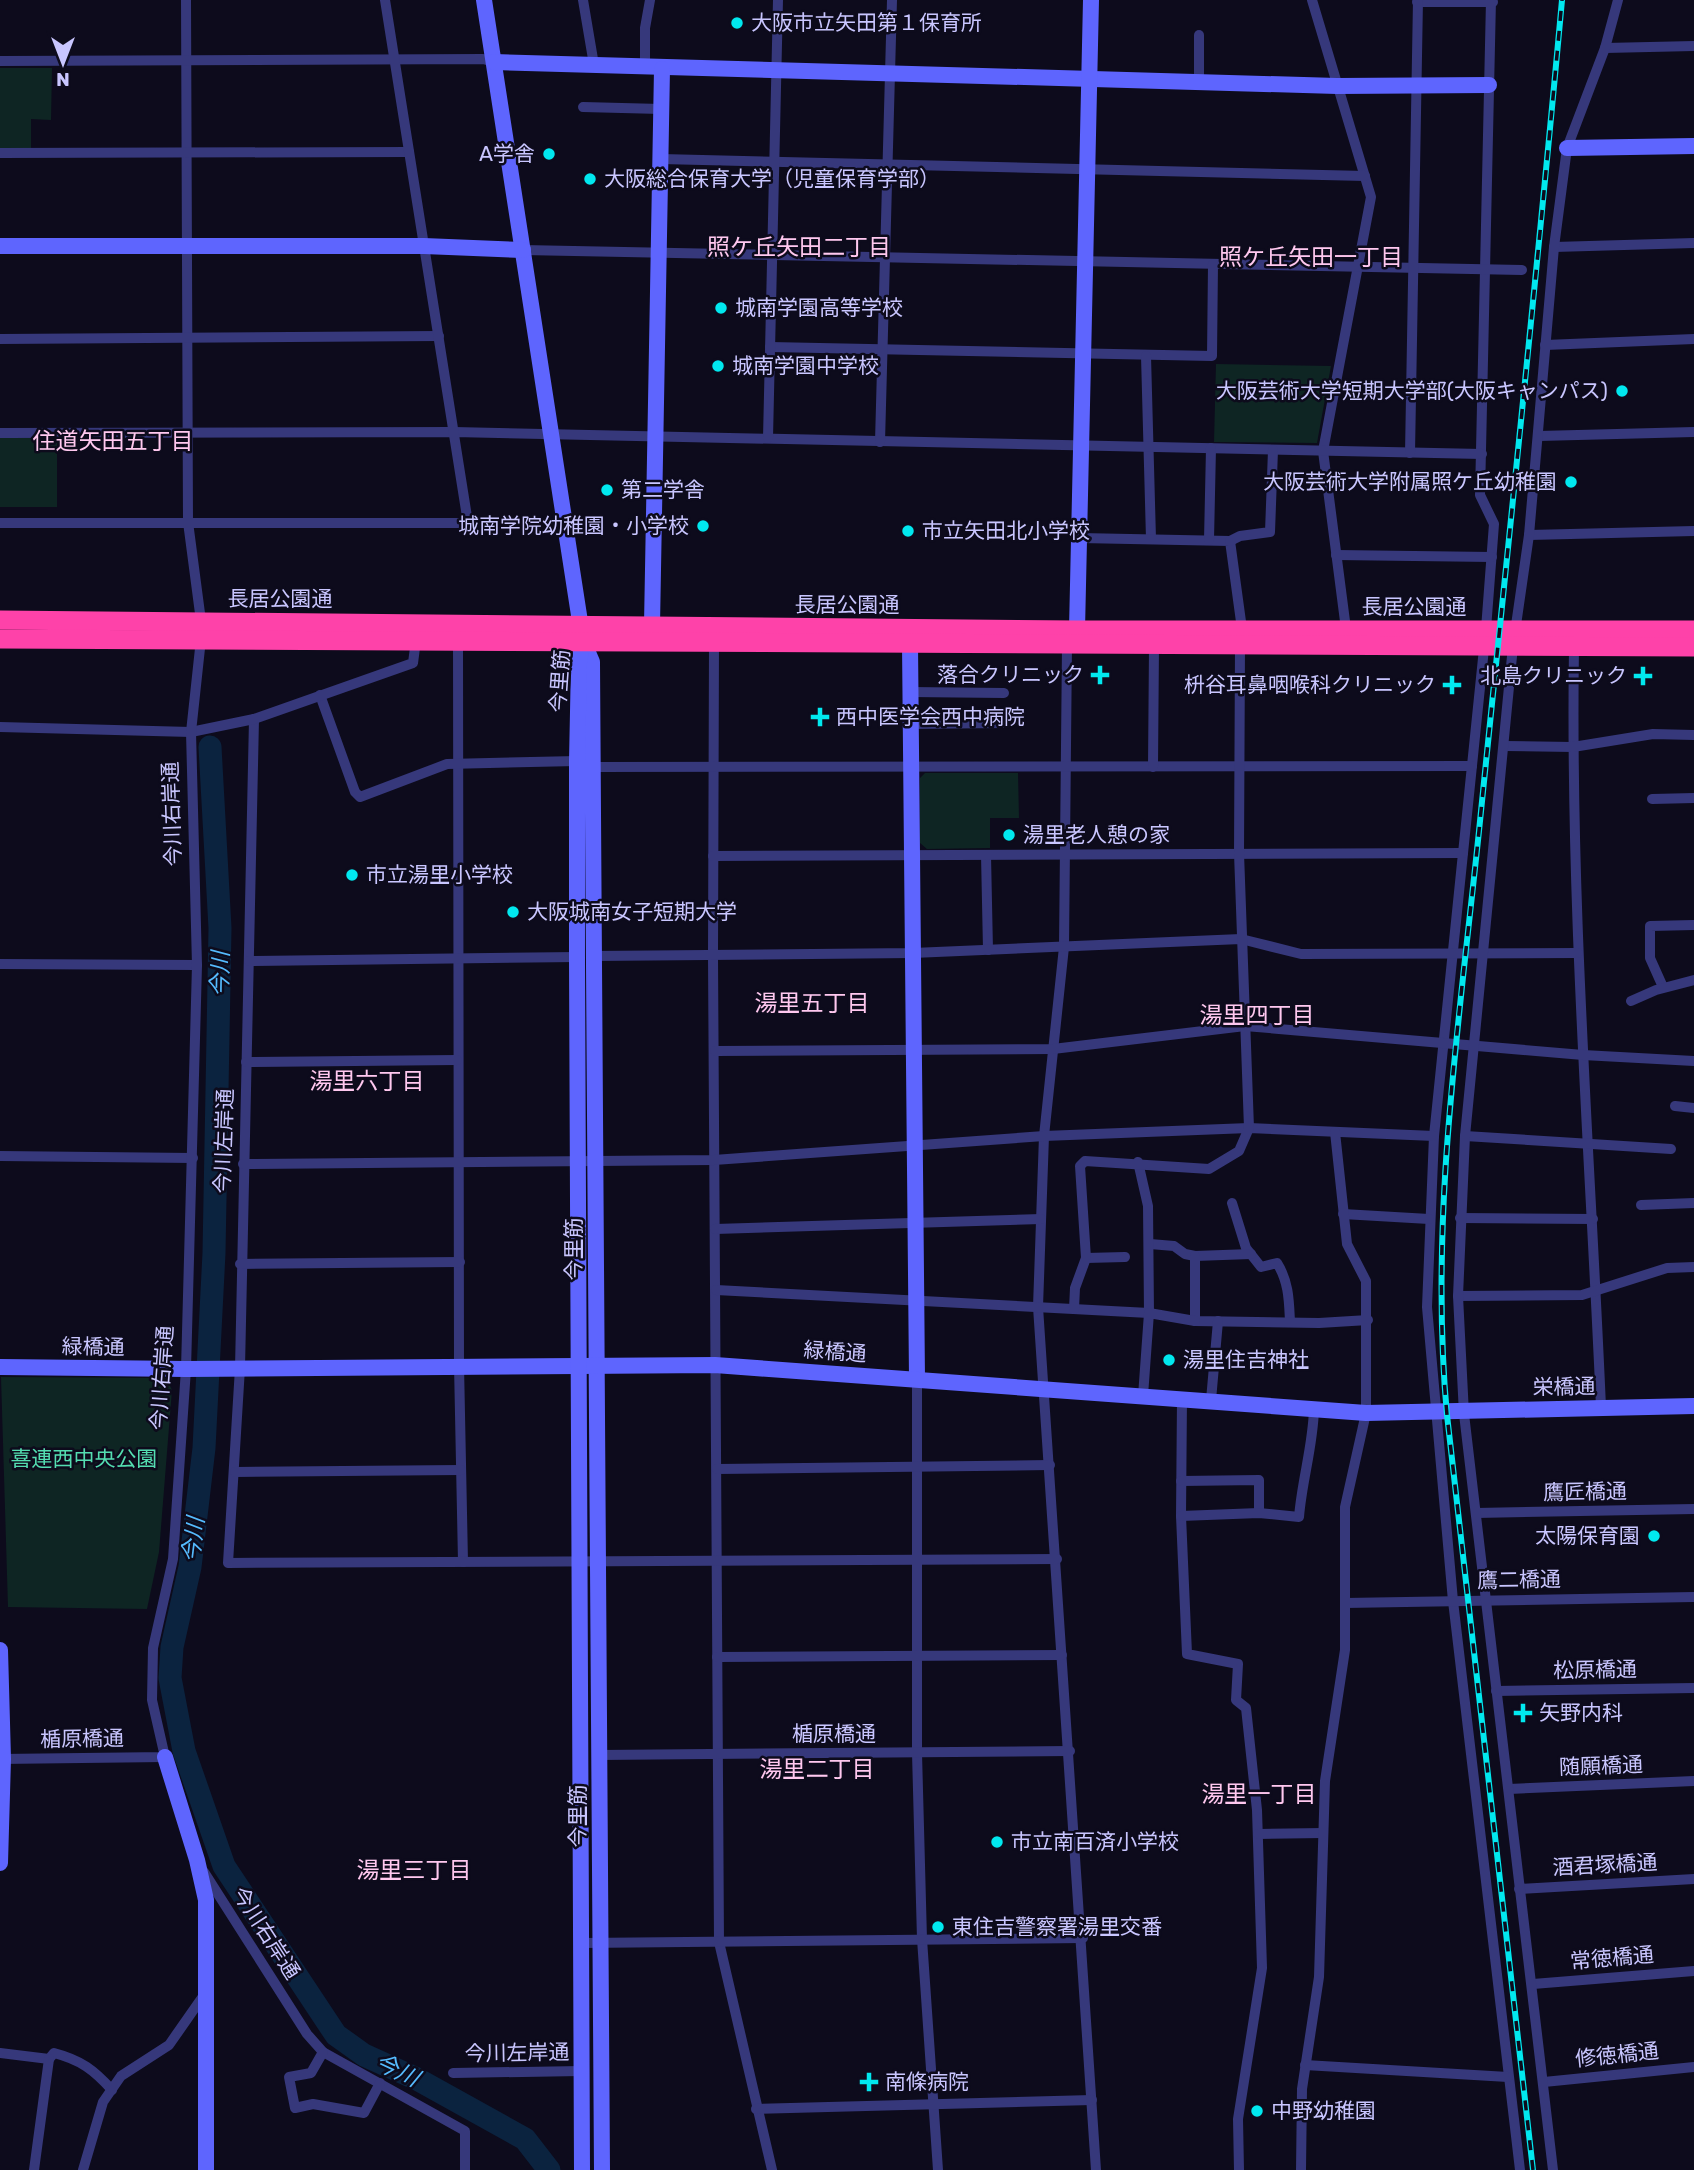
<svg xmlns="http://www.w3.org/2000/svg" width="1694" height="2170" font-family="Rubik,'Noto Sans JP',sans-serif">
<style>
.green{fill:#0e2523}
.lines{fill:none;stroke-linecap:round;stroke-linejoin:round}
.river{stroke:#0b233f;stroke-width:23}
.street{stroke:#36387b;stroke-width:10}
.secondary{stroke:#5e65fe;stroke-width:16}
.highway{stroke:#fe42a9;stroke-width:19}
.rail-casing{stroke:#01e8ef;stroke-width:6}
.rail{stroke:#0d0b1c;stroke-width:3.5;stroke-dasharray:10;stroke-linecap:butt}
.poi-dot{fill:#01e8ef;stroke:#0d0b1c;stroke-width:2.5}
.labels{text-anchor:middle;stroke-width:5;stroke-linejoin:round;paint-order:stroke}
.poi-label{font-size:21px;fill:#c9c6ff;stroke:#0d0b1c;text-anchor:start}
.street-label{font-size:21px;fill:#c9c6ff;stroke:#0d0b1c}
.park-label{font-size:21px;fill:#54ddb1;stroke:#0d0b1c}
.neighbourhood-label{font-size:23px;fill:#ffc8ef;stroke:#0d0b1c}
.water-label{font-size:23px;font-style:italic;fill:#55bbfe;stroke:#0d0b1c}
</style>
<rect width="100%" height="100%" fill="#0d0b1c"/>
<g class="green">
<polygon points="0,68 52,68 51,120 31,119 31,148 0,148"/>
<polygon points="1216,364 1331,366 1317,443 1214,442"/>
<rect x="0" y="438" width="57" height="69"/>
<polygon points="925,773 1018,773 1019,818 990,818 990,848 927,849 920,843 920,778"/>
<polygon points="1,1377 166,1378 172,1390 159,1552 147,1609 8,1607"/>
</g>
<g class="lines">
<polyline class="river" points="210,747 220,928 214,1253 204,1448 190,1567 172,1647 170,1678 184,1751 224,1866 336,2035 364,2055 417,2079 525,2139 549,2170"/>
<g class="street">
<polyline points="186,0 188,522 201,621"/>
<polyline points="583,0 594,65"/>
<polyline points="1312,0 1371,197 1323,451 1346,629"/>
<polyline points="1491,0 1480,495 1494,524 1486,629 1434,1136 1427,1307 1453,1601 1520,2170"/>
<polyline points="1417,2 1493,2"/>
<polyline points="1199,35 1199,82"/>
<polyline points="1605,48 1694,46"/>
<polyline points="0,61 483,59 494,62"/>
<polyline points="645,67 645,28 650,0"/>
<polyline points="583,107 661,109"/>
<polyline points="0,153 409,152"/>
<polyline points="661,159 1365,176"/>
<polyline points="1554,247 1694,243"/>
<polyline points="523,250 1522,270"/>
<polyline points="0,339 439,336"/>
<polyline points="1545,345 1694,339"/>
<polyline points="770,347 1212,356 1213,264"/>
<polyline points="1146,356 1151,539"/>
<polyline points="0,433 454,432 1482,454"/>
<polyline points="1539,436 1694,432"/>
<polyline points="768,438 778,0"/>
<polyline points="880,442 892,0"/>
<polyline points="1410,453 1418,0"/>
<polyline points="0,523 468,523 385,0"/>
<polyline points="1529,535 1694,531"/>
<polyline points="1080,538 1230,541 1242,629"/>
<polyline points="1209,540 1211,448"/>
<polyline points="1230,541 1240,536 1270,532 1273,450"/>
<polyline points="1336,555 1492,557"/>
<polyline points="458,640 459,1365 463,1562"/>
<polyline points="714,641 713,957 719,1942 772,2170"/>
<polyline points="1067,645 1064,947 1044,1136 1038,1307 1096,2170"/>
<path d="M1574 647C1570 901 1590 1154 1601 1407"/>
<polyline points="910,692 1004,693"/>
<polyline points="320,695 355,792 360,797 447,764 577,761"/>
<polyline points="254,719 240,1368 228,1563 1057,1559"/>
<polyline points="910,724 1004,723"/>
<polyline points="0,727 191,732 254,719 413,663 416,640"/>
<polyline points="1505,746 1573,747 1653,734 1694,735"/>
<polyline points="592,767 1472,766"/>
<polyline points="1153,767 1154,646"/>
<polyline points="1652,799 1694,798"/>
<polyline points="986,855 988,950"/>
<polyline points="713,856 1463,853"/>
<polyline points="594,956 913,953 1241,939 1301,954 1578,953"/>
<polyline points="249,961 577,957"/>
<polyline points="0,964 197,965"/>
<polyline points="1663,987 1650,958 1650,926 1694,925"/>
<polyline points="1631,1001 1656,990 1694,980"/>
<polyline points="715,1051 1053,1049 1245,1026 1583,1055 1694,1061"/>
<polyline points="246,1062 457,1060"/>
<polyline points="1675,1106 1694,1108"/>
<polyline points="1465,1136 1671,1149"/>
<polyline points="0,1156 193,1158"/>
<polyline points="243,1164 714,1160 1044,1136 1249,1128 1434,1136"/>
<path d="M1232 1203 1246 1248 1261 1267 1277 1263C1289 1282 1289 1301 1290 1322"/>
<polyline points="1641,1205 1694,1203"/>
<polyline points="1343,1214 1429,1219"/>
<polyline points="1460,1218 1593,1219"/>
<polyline points="715,1229 1041,1219"/>
<polyline points="1150,1244 1174,1246 1185,1254 1195,1256 1251,1254"/>
<polyline points="1195,1256 1195,1321 1319,1323 1368,1320"/>
<polyline points="1086,1258 1125,1257"/>
<polyline points="240,1264 460,1262"/>
<polyline points="716,1290 1149,1313 1148,1206 1138,1162"/>
<polyline points="1458,1296 1582,1295 1667,1268 1694,1267"/>
<polyline points="1074,1309 1075,1288 1086,1258 1080,1166 1085,1161 1209,1169 1239,1151 1249,1128 1239,853 1240,646"/>
<polyline points="917,1379 917,1753 922,1939 938,2170"/>
<polyline points="1143,1396 1149,1313 1195,1321"/>
<polyline points="1182,1398 1181,1516 1187,1654 1238,1664 1236,1700 1246,1708 1257,1810 1262,1968 1238,2119 1239,2170"/>
<polyline points="1211,1400 1218,1321"/>
<polyline points="717,1469 1050,1465"/>
<polyline points="235,1472 461,1470"/>
<polyline points="1181,1481 1259,1480 1259,1513"/>
<polyline points="1476,1513 1694,1509"/>
<path d="M1181 1516 1259 1513 1299 1517C1302 1480 1313 1446 1314 1409"/>
<polyline points="1345,1603 1694,1597"/>
<polyline points="717,1657 1062,1655"/>
<polyline points="1496,1691 1694,1688"/>
<polyline points="599,1755 1070,1751"/>
<polyline points="0,1759 165,1757 152,1700 153,1648 173,1559 186,1369 197,965 191,732 201,639"/>
<polyline points="1509,1789 1694,1781"/>
<polyline points="1258,1834 1323,1833"/>
<polyline points="204,1872 307,2034 323,2052 465,2131 465,2170"/>
<polyline points="1519,1889 1694,1879"/>
<polyline points="582,1943 1083,1938"/>
<polyline points="1533,1984 1694,1971"/>
<polyline points="323,2052 311,2073 289,2077 295,2108 313,2104 364,2113 380,2083"/>
<path d="M0 2053 49 2059 54 2053C81 2060 94 2070 112 2090"/>
<polyline points="1305,2065 1508,2077"/>
<polyline points="453,2073 581,2071"/>
<polyline points="1544,2082 1694,2067"/>
<polyline points="756,2109 1092,2100"/>
<polyline points="34,2170 49,2059"/>
<polyline points="83,2170 103,2102 121,2076 169,2045 206,1992"/>
<polyline points="1301,2170 1302,2089 1319,1977 1325,1781 1345,1650 1345,1507 1366,1413 1366,1281 1347,1244 1335,1132"/>
<polyline points="1553,2170 1464,1414 1458,1296 1465,1136 1513,646 1529,535 1554,247 1567,148 1605,48 1618,0"/>
</g>
<g class="secondary">
<polyline points="484,0 583,641 592,662 602,2170"/>
<polyline points="494,62 1337,86 1489,85"/>
<polyline points="1567,148 1694,146"/>
<polyline points="0,246 424,246 523,250"/>
<polyline points="652,625 662,69"/>
<polyline points="1071,640 1077,630 1091,0"/>
<polyline points="910,644 917,1379"/>
<polyline points="0,1367 186,1369 715,1365 1366,1413 1694,1406"/>
<polyline points="0,1650 3,1759 0,1863"/>
<polyline points="165,1757 197,1860 206,1900 206,2170"/>
<polyline points="582,2170 577,957 577,761 579,662 583,641"/>
</g>
<g class="highway">
<polyline points="0,620 1077,630 1694,630"/>
<polyline points="0,639 1694,647"/>
</g>
<defs>
<path id="rail" d="M1533 2170 1447 1415C1429 1221 1459 1024 1479 831 1507 554 1537 277 1562 0"/>
</defs>
<use href="#rail" class="rail-casing"/>
<use href="#rail" class="rail"/>
</g>
<g class="poi-dot">
<circle cx="737" cy="23" r="7"/>
<circle cx="549" cy="154" r="7"/>
<circle cx="590" cy="179" r="7"/>
<circle cx="721" cy="308" r="7"/>
<circle cx="718" cy="366" r="7"/>
<circle cx="1622" cy="391" r="7"/>
<circle cx="1571" cy="482" r="7"/>
<circle cx="607" cy="490" r="7"/>
<circle cx="703" cy="526" r="7"/>
<circle cx="908" cy="531" r="7"/>
<path d="M1096.5 664.5h7v7h7v7h-7v7h-7v-7h-7v-7h7z"/>
<path d="M1639.5 665.5h7v7h7v7h-7v7h-7v-7h-7v-7h7z"/>
<path d="M1448.5 674.5h7v7h7v7h-7v7h-7v-7h-7v-7h7z"/>
<path d="M816.5 706.5h7v7h7v7h-7v7h-7v-7h-7v-7h7z"/>
<circle cx="1009" cy="835" r="7"/>
<circle cx="352" cy="875" r="7"/>
<circle cx="513" cy="912" r="7"/>
<circle cx="1169" cy="1360" r="7"/>
<circle cx="1654" cy="1536" r="7"/>
<path d="M1519.5 1702.5h7v7h7v7h-7v7h-7v-7h-7v-7h7z"/>
<circle cx="997" cy="1842" r="7"/>
<circle cx="938" cy="1927" r="7"/>
<path d="M865.5 2071.5h7v7h7v7h-7v7h-7v-7h-7v-7h7z"/>
<circle cx="1257" cy="2111" r="7"/>
</g>
<g class="labels">
<g class="poi-label">
<text x="751" y="30">大阪市立矢田第１保育所</text>
<text x="535" y="161" text-anchor="end">A学舎</text>
<text x="604" y="186">大阪総合保育大学（児童保育学部）</text>
<text x="735" y="315">城南学園高等学校</text>
<text x="732" y="373">城南学園中学校</text>
<text x="1608" y="398" text-anchor="end">大阪芸術大学短期大学部(大阪キャンパス)</text>
<text x="1557" y="489" text-anchor="end">大阪芸術大学附属照ケ丘幼稚園</text>
<text x="621" y="497">第二学舎</text>
<text x="689" y="533" text-anchor="end">城南学院幼稚園・小学校</text>
<text x="922" y="538">市立矢田北小学校</text>
<text x="1084" y="682" text-anchor="end">落合クリニック</text>
<text x="1627" y="683" text-anchor="end">北島クリニック</text>
<text x="1436" y="692" text-anchor="end">枡谷耳鼻咽喉科クリニック</text>
<text x="836" y="724">西中医学会西中病院</text>
<text x="1023" y="842">湯里老人憩の家</text>
<text x="366" y="882">市立湯里小学校</text>
<text x="527" y="919">大阪城南女子短期大学</text>
<text x="1183" y="1367">湯里住吉神社</text>
<text x="1640" y="1543" text-anchor="end">太陽保育園</text>
<text x="1539" y="1720">矢野内科</text>
<text x="1011" y="1849">市立南百済小学校</text>
<text x="952" y="1934">東住吉警察署湯里交番</text>
<text x="885" y="2089">南條病院</text>
<text x="1271" y="2118">中野幼稚園</text>
</g>
<g class="street-label">
<text x="280" y="606">長居公園通</text>
<text x="847" y="612">長居公園通</text>
<text x="1414" y="614">長居公園通</text>
<text transform="translate(560 681) rotate(-86)" y="7">今里筋</text>
<text transform="translate(172 814) rotate(-92)" y="7">今川右岸通</text>
<text transform="translate(224 1141) rotate(-88)" y="7">今川左岸通</text>
<text transform="translate(574 1249) rotate(-90)" y="7">今里筋</text>
<text transform="translate(93 1347) rotate(1)" y="7">緑橋通</text>
<text transform="translate(835 1352) rotate(4)" y="7">緑橋通</text>
<text transform="translate(162 1378) rotate(-86)" y="7">今川右岸通</text>
<text transform="translate(1564 1387) rotate(-1)" y="7">栄橋通</text>
<text transform="translate(1585 1492) rotate(-1)" y="7">鷹匠橋通</text>
<text transform="translate(1519 1580) rotate(-1)" y="7">鷹二橋通</text>
<text transform="translate(1595 1670) rotate(-1)" y="7">松原橋通</text>
<text x="834" y="1741">楯原橋通</text>
<text transform="translate(82 1739) rotate(-1)" y="7">楯原橋通</text>
<text transform="translate(1601 1766) rotate(-2)" y="7">随願橋通</text>
<text transform="translate(578 1816) rotate(-90)" y="7">今里筋</text>
<text transform="translate(1605 1865) rotate(-3)" y="7">酒君塚橋通</text>
<text transform="translate(266 1933) rotate(57)" y="7">今川右岸通</text>
<text transform="translate(1612 1958) rotate(-5)" y="7">常徳橋通</text>
<text transform="translate(517 2053) rotate(-1)" y="7">今川左岸通</text>
<text transform="translate(1617 2055) rotate(-6)" y="7">修徳橋通</text>
</g>
<g class="park-label">
<text x="84" y="1466">喜連西中央公園</text>
</g>
<g class="neighbourhood-label">
<text x="799" y="255">照ケ丘矢田二丁目</text>
<text x="1311" y="265">照ケ丘矢田一丁目</text>
<text x="113" y="449">住道矢田五丁目</text>
<text x="812" y="1011">湯里五丁目</text>
<text x="1257" y="1023">湯里四丁目</text>
<text x="367" y="1089">湯里六丁目</text>
<text x="817" y="1777">湯里二丁目</text>
<text x="1259" y="1802">湯里一丁目</text>
<text x="414" y="1878">湯里三丁目</text>
</g>
<g class="water-label">
<text transform="translate(220 974) rotate(-89)" y="8">今川</text>
<text transform="translate(193 1540) rotate(-83)" y="8">今川</text>
<text transform="translate(397 2070) rotate(25)" y="8">今川</text>
</g>
</g>
<g transform="translate(63 63) rotate(180)" stroke="#0d0b1c" stroke-width="5" paint-order="stroke">
<path d="M0-5L12 26L0 18L-12 26Z" fill="#c9c6ff"/>
<text y="-10" font-size="19" font-weight="bold" text-anchor="middle" fill="#c9c6ff">N</text>
</g>
</svg>
